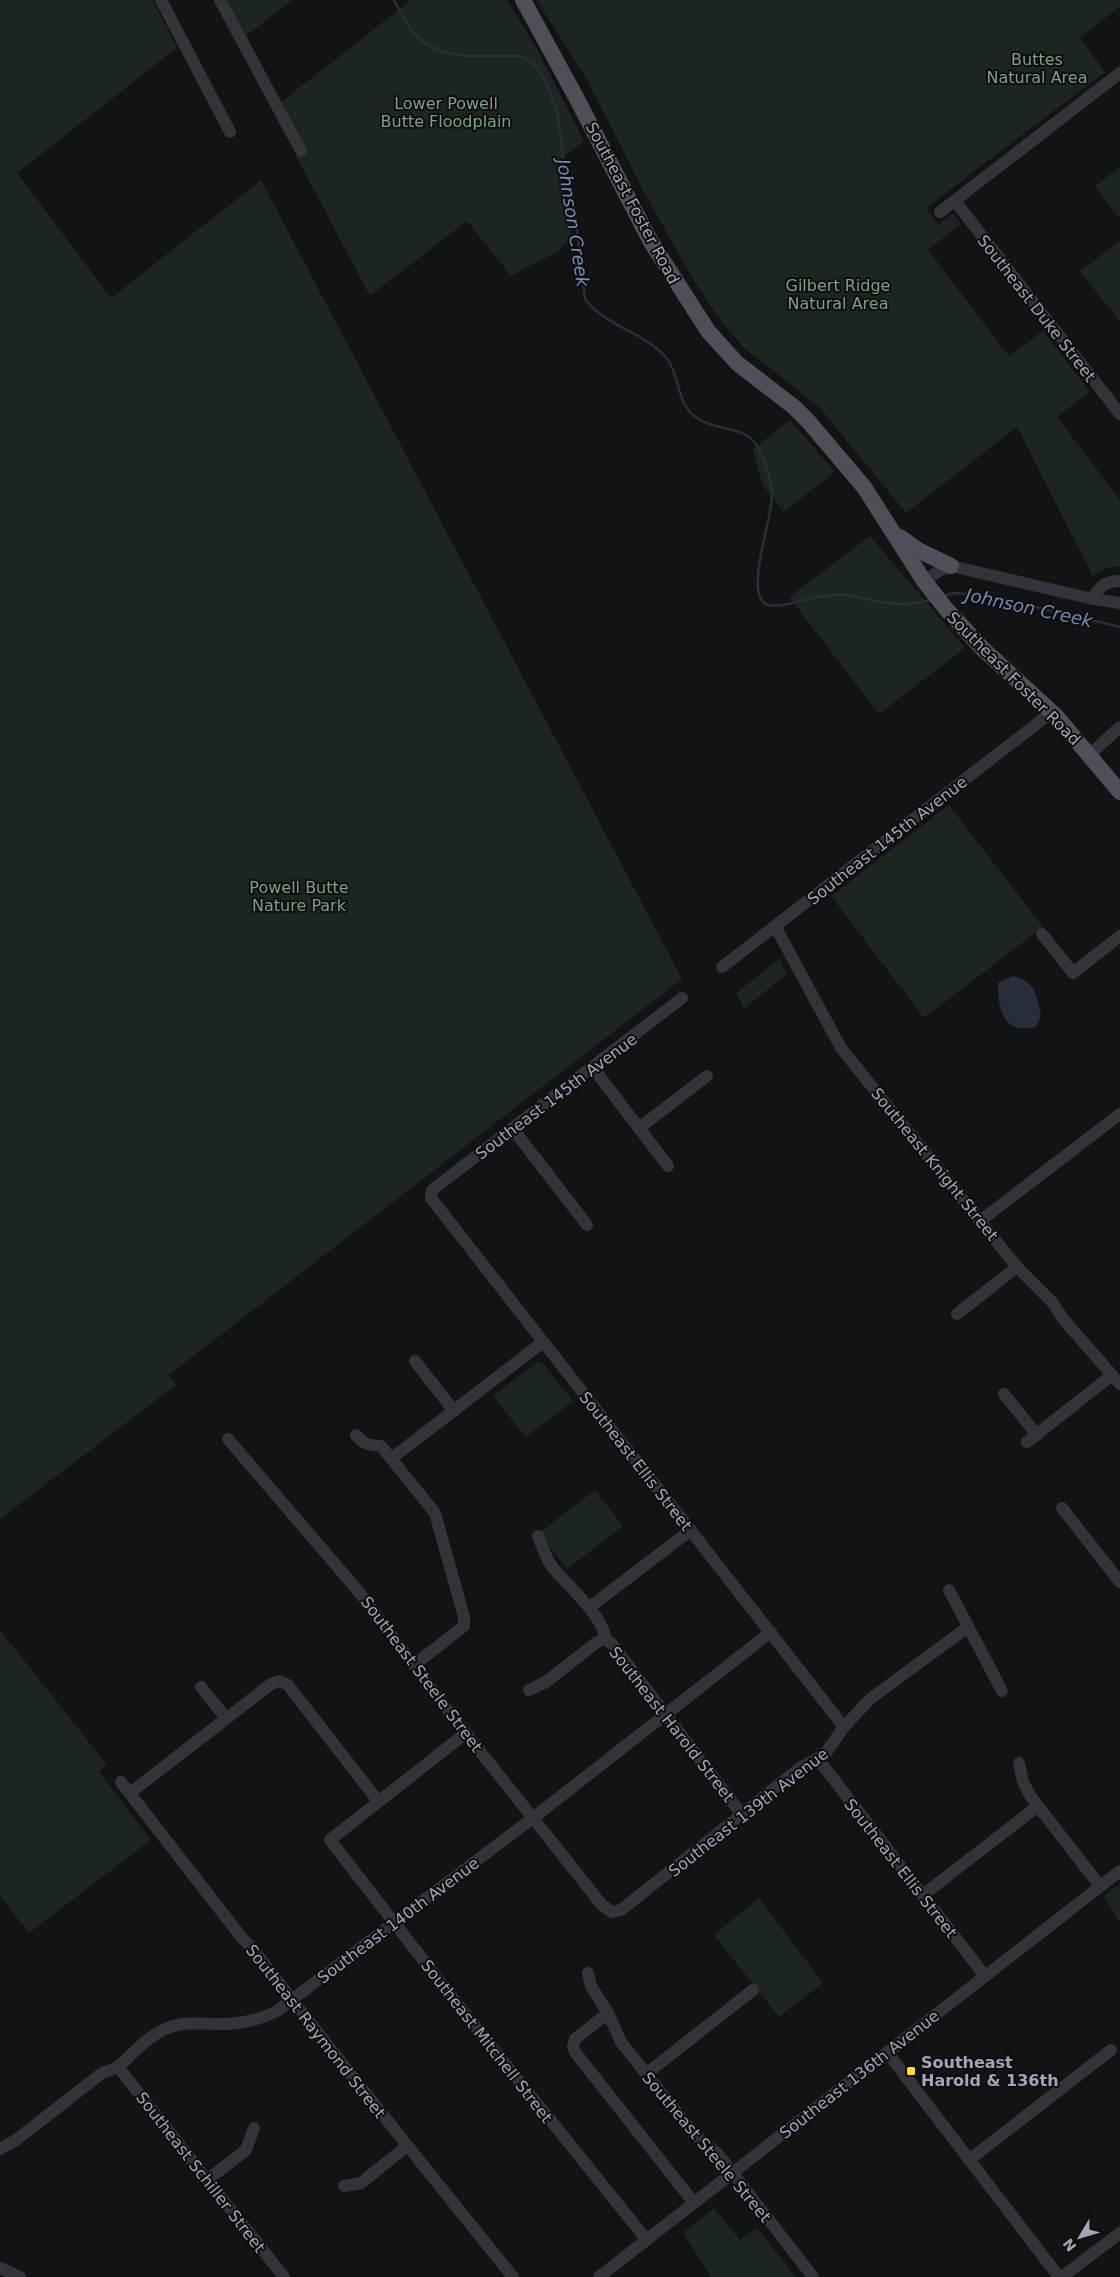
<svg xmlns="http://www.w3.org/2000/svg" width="1120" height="2277" font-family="'DejaVu Sans',sans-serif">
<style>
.green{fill:#1c251f}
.water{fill:#282e39}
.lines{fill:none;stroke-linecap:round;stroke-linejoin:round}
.stream{stroke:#282e39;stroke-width:2.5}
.minor{stroke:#34333a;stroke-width:12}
.major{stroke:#4f4f59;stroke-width:16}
.poi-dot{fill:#ffe020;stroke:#0e0e10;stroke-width:2}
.labels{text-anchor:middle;stroke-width:4;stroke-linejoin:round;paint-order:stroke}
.park-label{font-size:16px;fill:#78a383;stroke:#0e0e10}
.street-label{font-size:16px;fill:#a3a5b6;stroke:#0e0e10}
.poi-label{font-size:16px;font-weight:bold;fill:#a3a5b6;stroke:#0e0e10;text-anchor:start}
.water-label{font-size:18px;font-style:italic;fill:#778bb5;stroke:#0e0e10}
</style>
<rect width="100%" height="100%" fill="#131315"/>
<g class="green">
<polygon points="0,0 152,0 177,48 17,173 111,298 261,180 682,979 169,1375 176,1385 0,1519"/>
<polygon points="227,0 292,0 246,36"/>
<polygon points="411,0 507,0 536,47 584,141 557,162 572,236 560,250 511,276 467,221 370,296 296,156 305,149 281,102"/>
<polygon points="536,0 1120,0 1120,6 1080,38 1105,72 926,208 938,225 953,214 961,224 928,250 1009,356 1043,331 1090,392 1057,417 1120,500 1120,566 1105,569 1093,576 1017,427 906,513 820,408 743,347 718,317 694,281 644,192 585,76"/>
<polygon points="1120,167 1120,219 1095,186"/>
<polygon points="1120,241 1120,322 1080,271"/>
<polygon points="790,420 835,472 784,512 762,484 753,449"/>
<polygon points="870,536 965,648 879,714 789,597"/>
<polygon points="949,805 1043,927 924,1018 831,896"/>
<polygon points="779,959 787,974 744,1009 736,993"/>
<polygon points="537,1362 542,1363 573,1401 526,1437 493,1396"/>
<polygon points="595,1490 623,1526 567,1569 539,1533"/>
<polygon points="0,1630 107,1765 99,1772 151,1840 29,1933 0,1896"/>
<polygon points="1120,1884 1120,1924 1104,1896"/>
<polygon points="759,1898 823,1983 779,2017 714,1935"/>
<polygon points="714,2208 740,2240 757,2228 796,2277 711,2277 683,2233"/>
</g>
<path class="water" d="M1013 976C1036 982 1037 996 1041 1016L1036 1027C1031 1028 1024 1029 1019 1028 999 1024 998 999 998 983Z"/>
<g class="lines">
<g class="stream">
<path d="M394 0 411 31 426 44 443 52 464 56H521L534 64 546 82 558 115 564 166 574 204 585 299C607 328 646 332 667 359 681 377 676 405 697 418 721 434 750 422 762 456 767 467 772 484 772 496 772 520 746 587 764 603 774 612 811 596 826 596 833 595 841 594 848 595 857 596 866 599 874 601 893 605 912 605 930 600"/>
<polyline points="943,596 955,593 989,596 1120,627"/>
</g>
<g class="minor">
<polyline points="161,0 230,132"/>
<polyline points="220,0 301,151"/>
<polyline points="955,201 1120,414"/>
<polyline points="940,212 1120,73"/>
<polyline points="924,581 942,569 951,566 1093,599 1120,603"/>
<path d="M1093 599C1099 586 1106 581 1120 581"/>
<polyline points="1089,755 1120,727"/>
<polyline points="775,926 841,1048 1017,1267 1052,1302 1064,1320 1120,1384"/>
<polyline points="1042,934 1073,973 1120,936"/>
<polyline points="722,967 1052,712"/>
<polyline points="682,998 436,1187 432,1190 431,1198 844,1727"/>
<polyline points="593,1068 668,1166"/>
<polyline points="639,1128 707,1076"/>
<polyline points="513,1129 587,1225"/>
<polyline points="980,1221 1120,1114"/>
<polyline points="957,1314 1017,1267"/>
<polyline points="415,1361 454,1411"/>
<polyline points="1004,1394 1037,1435"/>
<path d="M356 1435C363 1444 369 1445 381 1446L435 1513 464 1617V1626L414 1665"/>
<polyline points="228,1439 359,1592 456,1721 602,1905 612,1912 621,1910 800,1768 825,1754 844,1727 870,1699 968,1627"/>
<polyline points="1027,1442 1112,1375"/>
<polyline points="392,1458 543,1342"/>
<polyline points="1062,1508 1120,1582"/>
<path d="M538 1536C542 1546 546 1559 553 1568 567 1585 605 1618 605 1639"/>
<polyline points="949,1590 1002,1691"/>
<polyline points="590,1607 691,1530"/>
<polyline points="605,1639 612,1644 742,1815"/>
<polyline points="201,1687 226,1718"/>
<polyline points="529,1690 546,1682 597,1642 605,1639"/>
<polyline points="466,1733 330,1840 462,2010 642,2234 645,2241"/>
<polyline points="818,1759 985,1976"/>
<polyline points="1019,1763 1023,1782 1031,1797 1100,1886"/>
<path d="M121 1782 242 1938 252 1948C337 2059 425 2168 513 2277"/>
<polyline points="130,1793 271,1684 279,1681 288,1685 378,1801"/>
<polyline points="923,1895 1038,1806"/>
<polyline points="588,1973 591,1986 608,2013 621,2042 694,2134 718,2154 813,2277"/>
<polyline points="608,2013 575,2039 573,2047 575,2052 694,2203"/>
<polyline points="887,2052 1059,2277"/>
<polyline points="118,2067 284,2277"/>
<polyline points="646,2074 753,1990"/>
<path d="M0 2149 16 2140 102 2073C107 2071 115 2069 119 2066 135 2052 147 2036 168 2028 187 2020 209 2025 229 2024 246 2023 263 2018 277 2011L533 1818 771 1632"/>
<polyline points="969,2160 1111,2050"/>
<polyline points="207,2180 246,2150 254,2128"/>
<polyline points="344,2186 361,2183 407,2146"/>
<polyline points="0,2268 20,2277"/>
<polyline points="599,2277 1120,1871"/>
<polyline points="1062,2277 1120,2233"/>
</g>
<g class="major">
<polyline points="523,0 577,99 651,242 708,331 737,363 794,407 808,421 864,487 924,581 947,610 983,649 1056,716 1120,792"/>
<polyline points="900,537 918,550 951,566"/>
</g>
</g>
<rect class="poi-dot" x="906" y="2066" width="10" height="10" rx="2.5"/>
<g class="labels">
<g class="park-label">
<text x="1037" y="65">Buttes<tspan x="1037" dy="18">Natural Area</tspan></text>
<text x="446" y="109">Lower Powell<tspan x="446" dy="18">Butte Floodplain</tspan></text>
<text x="838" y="291">Gilbert Ridge<tspan x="838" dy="18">Natural Area</tspan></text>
<text x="299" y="893">Powell Butte<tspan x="299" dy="18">Nature Park</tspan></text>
</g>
<g class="street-label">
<text transform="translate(633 203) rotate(62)" y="6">Southeast Foster Road</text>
<text transform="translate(1037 308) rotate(52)" y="6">Southeast Duke Street</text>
<text transform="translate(1014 678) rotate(45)" y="6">Southeast Foster Road</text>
<text transform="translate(887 840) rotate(-38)" y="6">Southeast 145th Avenue</text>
<text transform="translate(556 1096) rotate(-37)" y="6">Southeast 145th Avenue</text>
<text transform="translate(935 1164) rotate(51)" y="6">Southeast Knight Street</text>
<text transform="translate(636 1461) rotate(52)" y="6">Southeast Ellis Street</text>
<text transform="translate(422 1674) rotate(53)" y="6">Southeast Steele Street</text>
<text transform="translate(672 1724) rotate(52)" y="6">Southeast Harold Street</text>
<text transform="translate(748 1812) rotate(-38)" y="6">Southeast 139th Avenue</text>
<text transform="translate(901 1868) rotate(52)" y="6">Southeast Ellis Street</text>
<text transform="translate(398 1920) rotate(-37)" y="6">Southeast 140th Avenue</text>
<text transform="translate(316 2031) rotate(52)" y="6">Southeast Raymond Street</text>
<text transform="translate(487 2041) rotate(52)" y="6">Southeast Mitchell Street</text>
<text transform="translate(859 2074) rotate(-38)" y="6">Southeast 136th Avenue</text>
<text transform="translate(707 2147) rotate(50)" y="6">Southeast Steele Street</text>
<text transform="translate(201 2172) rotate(52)" y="6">Southeast Schiller Street</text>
</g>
<g class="poi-label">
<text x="921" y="2068">Southeast<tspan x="921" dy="18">Harold &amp; 136th</tspan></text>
</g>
<g class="water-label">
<text transform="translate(573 223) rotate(81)" y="6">Johnson Creek</text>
<text transform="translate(1029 608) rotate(12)" y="6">Johnson Creek</text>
</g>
</g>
<g transform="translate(1080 2237) rotate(232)" stroke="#0e0e10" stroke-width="4" paint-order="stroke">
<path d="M0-4L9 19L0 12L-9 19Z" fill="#a3a5b6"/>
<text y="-8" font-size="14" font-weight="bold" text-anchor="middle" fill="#a3a5b6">N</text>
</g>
</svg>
